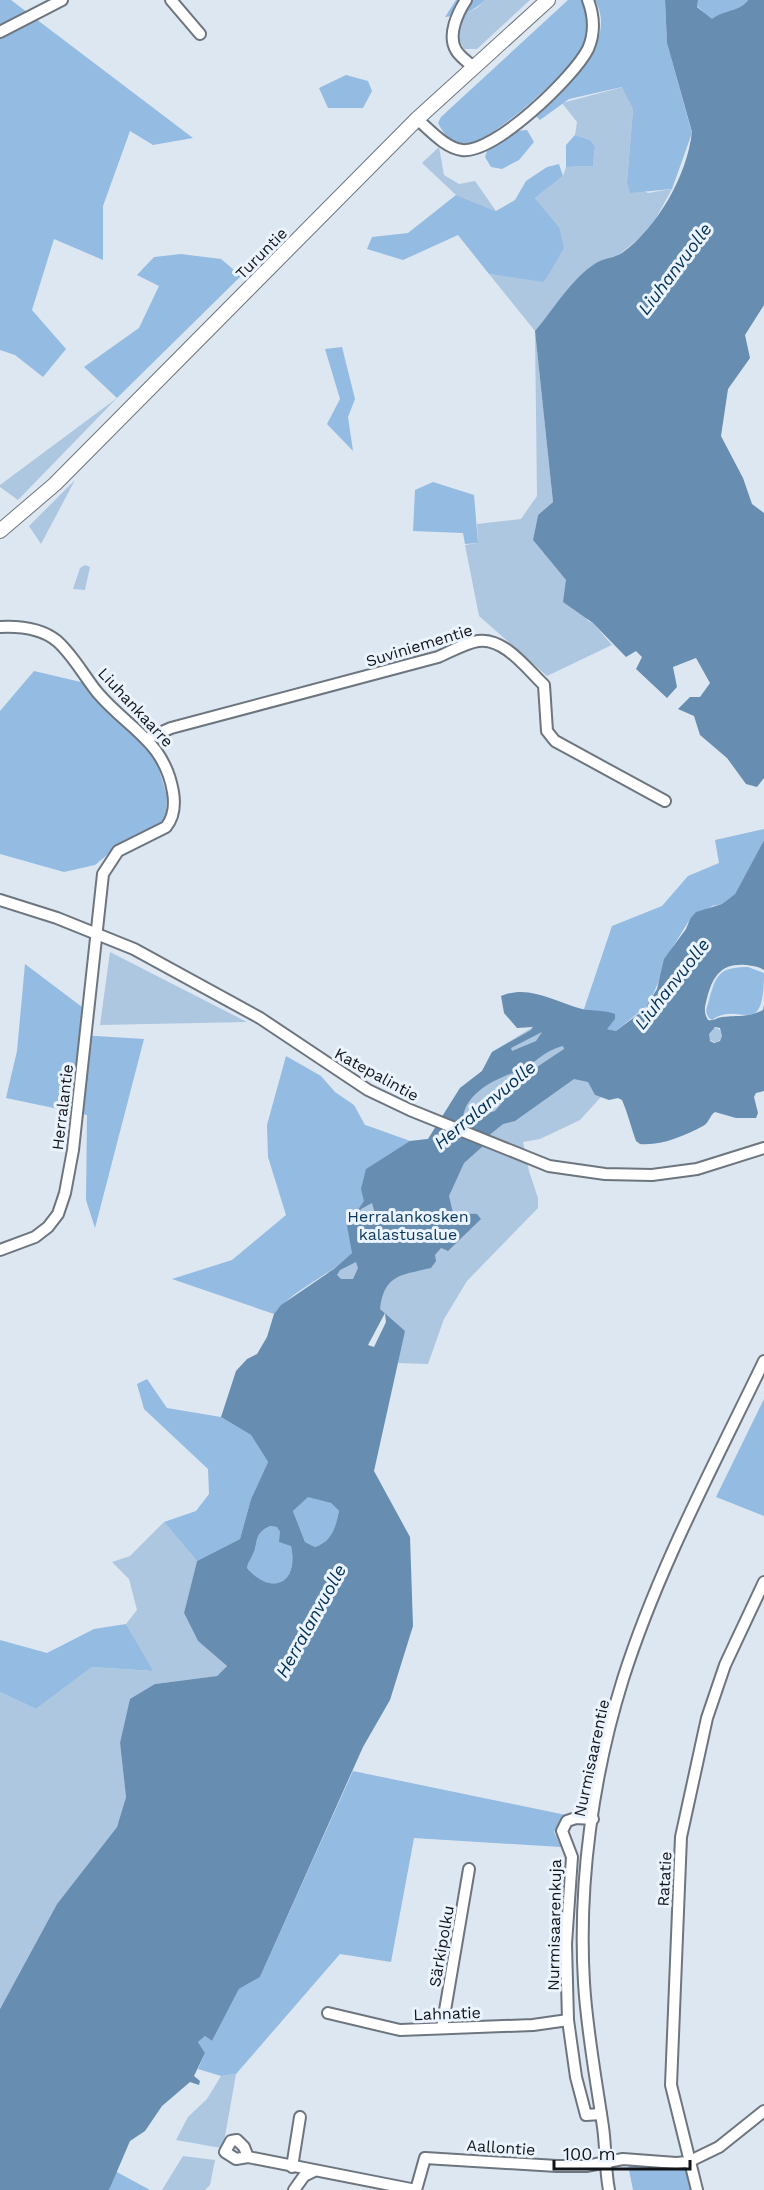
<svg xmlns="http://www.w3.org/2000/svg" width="764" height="2190" font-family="'Work Sans',sans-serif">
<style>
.green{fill:#adc7e1}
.forest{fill:#94bbe1}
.water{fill:#678db1;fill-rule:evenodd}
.pier{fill:#dde7f1}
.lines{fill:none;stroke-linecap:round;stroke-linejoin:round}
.minor-casing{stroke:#6d757e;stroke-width:14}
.major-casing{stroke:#6d757e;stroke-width:16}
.minor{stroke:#fff;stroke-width:10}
.major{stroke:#fff;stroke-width:14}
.labels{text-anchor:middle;stroke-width:6;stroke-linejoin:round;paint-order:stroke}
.street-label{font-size:16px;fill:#121518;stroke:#ebf4fe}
.park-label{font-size:16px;fill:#0a375b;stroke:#ebf4fe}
.water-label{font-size:18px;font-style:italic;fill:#023054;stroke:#ebf4fe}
</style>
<rect width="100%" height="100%" fill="#dde7f1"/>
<g class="green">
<polygon points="485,0 530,0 477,49 464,49 457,35 461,15 477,8"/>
<polygon points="623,87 633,109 627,182 648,193 672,189 650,229 620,254 597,263 573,285 535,331 553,502 538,515 533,540 566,580 588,621 593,623 612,645 547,676 479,616 465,545 478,543 477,524 521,519 537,496 535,331 489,274 545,281 559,227 535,198 563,176 566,167 593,166 595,148 590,140 575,135 577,122 562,103"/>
<polygon points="439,147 444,175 459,184 475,181 496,211 456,195 422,163"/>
<polygon points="117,398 18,500 0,487 0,485"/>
<polygon points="75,480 41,544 29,526"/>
<polygon points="85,565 90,567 85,590 73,589 80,568"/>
<polygon points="110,952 247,1022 100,1025"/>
<polygon points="533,1027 575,1044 595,1095 601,1097 580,1120 540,1139 523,1142 529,1171 538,1198 538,1208 467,1281 444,1319 428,1364 398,1363 327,1274 365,1125 410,1141 428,1139 460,1088 482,1071 492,1052"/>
<circle cx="715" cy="1035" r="7"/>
<polygon points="164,1522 197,1561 184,1613 198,1641 227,1666 217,1676 155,1684 120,1743 126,1797 117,1827 57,1904 0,2009 0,1692 36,1709 92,1667 152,1671 126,1624 137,1610 129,1579 112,1562 130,1556"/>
<polygon points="236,2074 224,2142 221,2148 176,2140 188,2117 207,2099 221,2076"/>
<polygon points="183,2156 215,2160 210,2185 205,2190 162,2190"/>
</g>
<g class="forest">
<polygon points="0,0 11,0 193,138 153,145 130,131 103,206 103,260 54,239 32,310 66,349 43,377 15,355 0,350"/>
<path d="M456 0H485C473 12 461 15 445 17Z"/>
<path d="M568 0H582C589 15 590 30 584 45 574 68 490 144 465 144 451 144 444 135 438 123L441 117Z"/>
<path d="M595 0H665L667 43 692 133 672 189 630 193 627 182 633 109 622 87 569 99 540 120 535 115C561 86 620 45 595 0Z"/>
<path d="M698 0H748C741 11 724 10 712 20L697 6Z"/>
<polygon points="346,75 368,81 372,91 363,108 328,108 319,88"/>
<polygon points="527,130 534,142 519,160 502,169 491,167 485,157 487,151 516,131"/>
<polygon points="575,135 590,140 595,147 593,166 566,167 566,145"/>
<polygon points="559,164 563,176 535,198 559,227 564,248 544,282 489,274 458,235 403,260 367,249 372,237 408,233 456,195 496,211 515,200 526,181 547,167"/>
<polygon points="181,254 221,259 241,276 117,398 84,367 139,328 159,286 137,275 154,257"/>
<polygon points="342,347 355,399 348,417 353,451 327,424 340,399 325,349"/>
<polygon points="433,482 474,495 478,543 465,544 463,533 413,531 415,490"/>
<polygon points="34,671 85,683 154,753 167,796 166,817 150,832 119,845 95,865 64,872 0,854 0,711"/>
<polygon points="764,829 764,840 735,894 722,904 712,906 690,919 674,945 649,1004 616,1031 607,1029 607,1026 584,1009 612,926 662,906 688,876 719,863 715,840"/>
<polygon points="25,964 82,1007 80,1035 144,1039 95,1228 86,1200 87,1115 6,1098 17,1051"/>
<path d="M748 967 764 973C764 1043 739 999 712 1020L709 1018C704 1011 707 1008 709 1000 716 975 719 967 748 967Z"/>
<path d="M286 1056 321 1076 335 1092 354 1105 365 1125 410 1141 366 1169 364 1202 347 1226 352 1252C329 1277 294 1288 274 1314L172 1279 232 1260 286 1215 268 1157 267 1125Z"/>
<polygon points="147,1379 167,1408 221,1417 251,1435 268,1462 251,1499 240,1539 197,1561 164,1522 196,1511 209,1494 208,1469 144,1409 137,1384"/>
<polygon points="764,1399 764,1516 716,1497"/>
<path d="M308 1496 331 1503 339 1511C336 1526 332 1543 315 1547L305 1542 293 1511Z"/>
<path d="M270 1526 277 1527 280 1532V1542L291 1545C299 1583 272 1598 247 1568 248 1562 251 1559 253 1554 259 1542 253 1534 270 1526Z"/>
<polygon points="126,1624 153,1671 92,1667 36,1709 0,1692 0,1640 47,1653 94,1629"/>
<polygon points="353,1771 566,1815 554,1832 561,1847 414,1838 391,1962 340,1954 236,2074 221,2076 198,2069 205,2053 198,2042 205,2036 212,2041 239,1989 260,1977"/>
<polygon points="628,2165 686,2170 692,2190 633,2190"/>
<polygon points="115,2171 150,2190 109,2190"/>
</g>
<g class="water">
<path d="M665 0H698L697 7 712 19C724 10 741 11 748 0H764V305L745 335 750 358 728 389 721 436 743 478 752 504 764 513V778L757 787 746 784 727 758 700 735 694 716 678 709 690 697H700L710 683 696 658 673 667 677 687 667 698 636 669 642 657 636 651 626 657 593 623 563 602 566 580 533 540 538 515 553 502 535 331C554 309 571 279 596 263 604 258 614 258 622 253 657 228 687 176 692 132L667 43Z"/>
<path d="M764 840V970C758 966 753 966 746 965 721 963 713 976 707 998 705 1007 703 1011 708 1020 715 1021 715 1018 722 1017 739 1015 746 1018 763 1010L764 1005V1091L756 1093 754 1097 758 1113 756 1118H736L715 1112C709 1116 710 1122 703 1126 684 1136 661 1146 640 1144L636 1141C631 1127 628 1114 622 1100L618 1098 609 1100 595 1095 588 1082 574 1079 515 1121 503 1124 487 1137 482 1147 464 1163 449 1196 453 1213 477 1214 481 1219 448 1251 441 1248 435 1255 436 1261 431 1268C402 1275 384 1274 380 1309L405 1331 374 1471 410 1537 413 1626 390 1700 363 1747 260 1977 239 1989 212 2041 205 2036 198 2042 205 2053 194 2076 200 2081 199 2085 190 2082 162 2106 145 2131 130 2141 109 2190H0V2009L57 1904 117 1827 126 1797 120 1743 130 1699 155 1684 217 1676 227 1666 198 1641 184 1613 197 1561 240 1539 251 1499 268 1462 251 1435 221 1417 236 1371 247 1359 257 1354 267 1337 274 1314 281 1305 334 1269 352 1253 347 1226 364 1201 361 1189 366 1169 410 1141 428 1139 460 1088 482 1071 492 1052 531 1030 533 1027 517 1028 504 1013 501 996C529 984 555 1002 582 1009 593 1011 604 1010 615 1014V1019L607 1029 616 1031 645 1009 657 989 664 959 686 929 690 919 696 912 722 904 735 894ZM715 1027 720 1028 722 1036 720 1041 714 1043 710 1041 709 1034ZM542 1032 536 1041 512 1051 511 1048ZM563 1046 564 1049 525 1075 495 1111 475 1117 463 1126C460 1100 485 1084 505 1076 511 1073 517 1073 523 1069 539 1060 544 1051 563 1046ZM372 1203 376 1217 354 1222 361 1209ZM356 1262 358 1268 353 1279H341L337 1275 340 1270ZM308 1497 331 1503 339 1511C336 1526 332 1542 315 1547L305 1542 293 1511ZM270 1526 277 1527 280 1532 279 1542 291 1546C299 1583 272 1597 247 1568 248 1562 251 1559 253 1554 259 1542 253 1534 270 1526Z"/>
</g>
<polygon class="pier" points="385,1313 386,1322 374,1347 368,1345"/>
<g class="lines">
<defs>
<g id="minor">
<polyline points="171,0 200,34"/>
<path d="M466 0C458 12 447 35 456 50 459 56 468 62 473 67"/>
<polyline points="0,32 62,0"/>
<path d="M417 119C429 129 445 148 462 150 494 154 574 77 588 49 595 33 594 16 588 0"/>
<path d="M0 627C20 626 41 628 57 641 73 655 84 676 97 692 128 729 164 740 173 792 175 804 174 817 166 827L118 851 103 874 73 1150 65 1193 58 1214 48 1227 35 1237 0 1250"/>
<path d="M146 739 171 728 438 657C450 652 465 643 478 641 504 637 527 669 544 685L547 731 555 741 665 801"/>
<polyline points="0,900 57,918 134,949 260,1018 368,1090 410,1110 549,1166 605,1174 652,1175 697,1169 764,1148"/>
<polyline points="593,1819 576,1818 567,1821 562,1831 572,1857 566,1944 568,2020 576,2077 586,2115 601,2114"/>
<polyline points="328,2013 400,2030 533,2025 568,2020"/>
<polyline points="442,2028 469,1869"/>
<polyline points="248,2157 244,2147 237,2140 231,2141 225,2152 236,2159 248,2157 416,2190"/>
<polyline points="292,2167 300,2117"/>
<polyline points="294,2190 304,2176 314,2171"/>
<polyline points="416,2190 425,2158 557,2166 586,2166 623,2159 676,2163 688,2162 719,2147 764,2111"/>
<path d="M609 2190C605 2170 606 2148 603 2127 596 2079 587 2032 584 1983 578 1883 593 1775 623 1679 658 1569 714 1465 764 1361"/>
<polyline points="697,2190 671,2085 681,1837 707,1718 725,1665 764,1582"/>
</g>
<polyline id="major" points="0,531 55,484 417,119 548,0"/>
</defs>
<use href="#minor" class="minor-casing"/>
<use href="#major" class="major-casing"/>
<use href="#minor" class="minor"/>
<use href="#major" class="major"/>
</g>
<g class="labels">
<g class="street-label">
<text transform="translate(261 253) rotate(-45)" y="6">Turuntie</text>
<text transform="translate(419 645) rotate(-17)" y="6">Suviniementie</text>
<text transform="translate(136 707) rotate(47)" y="6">Liuhankaarre</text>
<text transform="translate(377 1074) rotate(29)" y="6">Katepalintie</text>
<text transform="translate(62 1107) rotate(-83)" y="6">Herralantie</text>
<text transform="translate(591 1758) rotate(-78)" y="6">Nurmisaarentie</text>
<text transform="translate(664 1879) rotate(-87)" y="6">Ratatie</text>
<text transform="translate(554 1925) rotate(-89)" y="6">Nurmisaarenkuja</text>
<text transform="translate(441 1946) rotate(-80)" y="6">Särkipolku</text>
<text transform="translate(447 2013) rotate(-2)" y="6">Lahnatie</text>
<text transform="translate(501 2147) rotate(4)" y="6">Aallontie</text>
</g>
<g class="park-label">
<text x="408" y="1222">Herralankosken<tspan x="408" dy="18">kalastusalue</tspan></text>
</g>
<g class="water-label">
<text transform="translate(675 269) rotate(-53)" y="6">Liuhanvuolle</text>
<text transform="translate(672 984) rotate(-52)" y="6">Liuhanvuolle</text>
<text transform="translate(485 1105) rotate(-40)" y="6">Herralanvuolle</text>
<text transform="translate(311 1621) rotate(-61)" y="6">Herralanvuolle</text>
</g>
</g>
<path d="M554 2160v9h136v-9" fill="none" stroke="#121518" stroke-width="3"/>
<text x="563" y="2160" font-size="18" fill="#121518" stroke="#ebf4fe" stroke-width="4.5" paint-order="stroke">100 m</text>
</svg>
